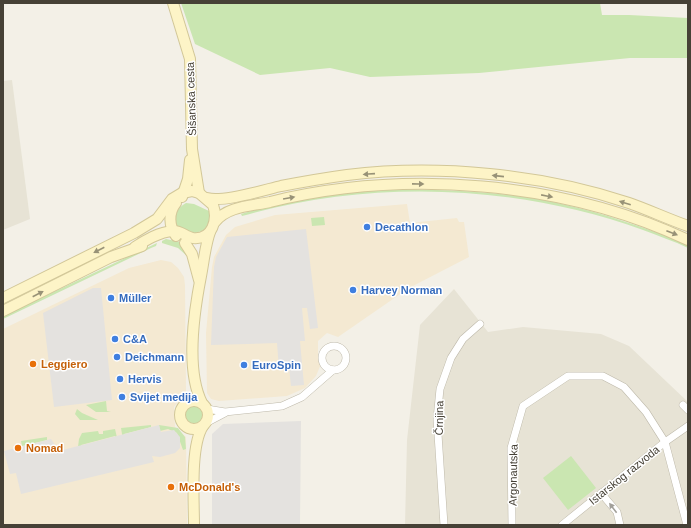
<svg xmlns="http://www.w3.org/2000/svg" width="691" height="528" font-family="Helvetica,sans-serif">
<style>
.residential{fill:#e7e3d5}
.commercial{fill:#f4e9d2}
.green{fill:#cae6b1}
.parking{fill:#e4e2df}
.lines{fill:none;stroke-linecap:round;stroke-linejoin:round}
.street-casing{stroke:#beb9aa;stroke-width:8}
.secondary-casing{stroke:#d2c798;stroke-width:12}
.street{stroke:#fff;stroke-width:7}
.secondary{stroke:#fdf4c7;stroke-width:10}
.oneway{fill:#989277}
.oneway2{fill:#a2a09a}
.shop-dot{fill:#3f7fe0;stroke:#fff;stroke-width:1.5}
.food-dot{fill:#e8710a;stroke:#fff;stroke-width:1.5}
.labels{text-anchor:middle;stroke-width:3;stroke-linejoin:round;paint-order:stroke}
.street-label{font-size:11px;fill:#464136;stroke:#fff}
.shop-label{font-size:11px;font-weight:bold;fill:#366cbe;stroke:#fff;text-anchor:start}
.food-label{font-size:11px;font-weight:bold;fill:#c56008;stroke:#fff;text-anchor:start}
</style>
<rect width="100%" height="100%" fill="#f3f0e7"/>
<g class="residential">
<polygon points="12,80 30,219 3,230 3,81"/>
<polygon points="454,289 488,332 523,327 601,334 629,346 688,402 688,525 405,525 407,440 420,325"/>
</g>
<g class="commercial">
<polygon points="407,204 410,223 457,218 459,222 464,222 469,257 409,288 338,337 327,333 318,341 318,356 321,364 316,376 305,388 287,396 219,401 211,399 207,393 206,333 212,267 214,257 226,235 235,227 275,215"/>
<polygon points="161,260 171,262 178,268 184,277 185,285 186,391 174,407 175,427 186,437 187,525 3,525 3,329 129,268"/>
</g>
<g class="green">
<polygon points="181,3 600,3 602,15 629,15 688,18 688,58 630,58 479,73 370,77 330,68 260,75 195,44"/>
<path d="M392 189C449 190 506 191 562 204 604 213 644 228 684 242L688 245V248C674 241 658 236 643 230 516 184 371 179 242 216L241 214C290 199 341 192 392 189Z"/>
<path d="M186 203 194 204 209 211V222L205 230 195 233 177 227C173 216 177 208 186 203Z"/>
<polygon points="324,217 325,225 312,226 311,218"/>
<polygon points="166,239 180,242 190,256 187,256 178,248 162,243 162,241"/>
<polygon points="157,243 156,246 151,248 3,319 3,316"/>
<polygon points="106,401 107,411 111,412 96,412 86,405"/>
<circle cx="194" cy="415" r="14"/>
<polygon points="77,409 82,413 98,420 80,420 75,414"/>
<polygon points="151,425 151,427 124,434 124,440 123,440 121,428"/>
<polygon points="159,425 178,428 185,437 186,449 183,450 177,433 168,429 160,431"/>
<polygon points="115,429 118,442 115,436 81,445 82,450 78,447 79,439 82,433 98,431 99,434 103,434 103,431"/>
<polygon points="47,437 47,440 22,446 21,441"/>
<polygon points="571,456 596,488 568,510 543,478"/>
</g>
<g class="parking">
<polygon points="306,229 318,328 310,329 307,308 302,308 305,341 300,341 304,385 291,386 289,368 279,369 277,343 211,345 214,267 216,257 227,237"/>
<polygon points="93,288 101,288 112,400 54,407 43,313"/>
<polygon points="301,421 300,525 212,525 212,434 223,424"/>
<polygon points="159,425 161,432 174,430 180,437 180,448 175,453 160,457 152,456 154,462 21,494 16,473 10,474 4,451 51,439 59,451"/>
</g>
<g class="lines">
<defs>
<g id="street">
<circle cx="334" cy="358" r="12"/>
<polyline points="683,405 688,410"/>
<polyline points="207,409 225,412 282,406 302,397 333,370"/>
<polyline points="206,423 225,413"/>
<polyline points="601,493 617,512 620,525"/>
<polyline points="444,525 437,419 440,389 451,358 463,339 480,324"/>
<polyline points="512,525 511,448 523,406 568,376 603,376 624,387 646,412 665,442 687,525"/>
<polyline points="562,525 665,442 688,426"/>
</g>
<g id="secondary">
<polyline points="173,3 190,59 192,149 199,193"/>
<polyline points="182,197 188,179 190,160"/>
<path d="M207 198C222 203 264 190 281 186 302 182 325 178 347 175 438 164 542 174 629 203 649 210 668 219 688 226"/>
<path d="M215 222C227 206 252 206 270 202 404 169 563 181 688 240"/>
<path d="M176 236C169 226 168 213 176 203"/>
<polyline points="185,243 192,254 199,280"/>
<path d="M3 298 134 233 157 219 172 199 182 193 192 191 199 193 213 205C218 219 213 240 193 238 186 237 180 230 173 231 159 232 146 240 135 247"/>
<polyline points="3,311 111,257 142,246"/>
<circle cx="194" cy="415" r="14"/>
<path d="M202 403C185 369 194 312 201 276 204 261 205 246 210 232"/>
<path d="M194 525C194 501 190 446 203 426"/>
</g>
</defs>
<use href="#street" class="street-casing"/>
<use href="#secondary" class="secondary-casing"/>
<use href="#street" class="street"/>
<use href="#secondary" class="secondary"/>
</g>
<defs><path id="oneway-solid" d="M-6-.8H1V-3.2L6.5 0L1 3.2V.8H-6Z"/></defs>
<g class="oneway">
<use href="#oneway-solid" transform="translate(369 174) rotate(176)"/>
<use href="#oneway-solid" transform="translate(498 176) rotate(-174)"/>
<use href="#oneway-solid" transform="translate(418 184) rotate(1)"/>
<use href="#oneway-solid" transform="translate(547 196) rotate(11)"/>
<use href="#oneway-solid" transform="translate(289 198) rotate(-10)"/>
<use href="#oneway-solid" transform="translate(625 203) rotate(-163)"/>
<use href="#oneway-solid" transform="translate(672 233) rotate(21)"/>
<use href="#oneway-solid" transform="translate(99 250) rotate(153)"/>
<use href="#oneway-solid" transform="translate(38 294) rotate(-27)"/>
</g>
<use class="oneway2" href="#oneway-solid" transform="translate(613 508) rotate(-127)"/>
<g class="shop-dot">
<circle cx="367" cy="227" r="4"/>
<circle cx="353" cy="290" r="4"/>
<circle cx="111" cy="298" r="4"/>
<circle cx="115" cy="339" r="4"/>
<circle cx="117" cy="357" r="4"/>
<circle cx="244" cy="365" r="4"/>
<circle cx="120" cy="379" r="4"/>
<circle cx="122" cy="397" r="4"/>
</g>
<g class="food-dot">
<circle cx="33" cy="364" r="4"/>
<circle cx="18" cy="448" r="4"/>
<circle cx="171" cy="487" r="4"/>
</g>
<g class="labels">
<g class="street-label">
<text transform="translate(191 99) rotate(-92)" y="4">Šišanska cesta</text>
<text transform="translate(439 418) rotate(-89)" y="4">Črnjina</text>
<text transform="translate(513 475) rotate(-89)" y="4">Argonautska</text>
<text transform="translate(624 475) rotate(-39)" y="4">Istarskog razvoda</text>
</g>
<g class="shop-label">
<text x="375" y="231">Decathlon</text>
<text x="361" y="294">Harvey Norman</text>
<text x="119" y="302">Müller</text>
<text x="123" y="343">C&amp;A</text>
<text x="125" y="361">Deichmann</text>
<text x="252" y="369">EuroSpin</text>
<text x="128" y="383">Hervis</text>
<text x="130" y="401">Svijet medija</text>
</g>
<g class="food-label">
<text x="41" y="368">Leggiero</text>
<text x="26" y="452">Nomad</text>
<text x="179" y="491">McDonald's</text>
</g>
</g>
<rect width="691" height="528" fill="none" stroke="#464136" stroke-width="8"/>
</svg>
